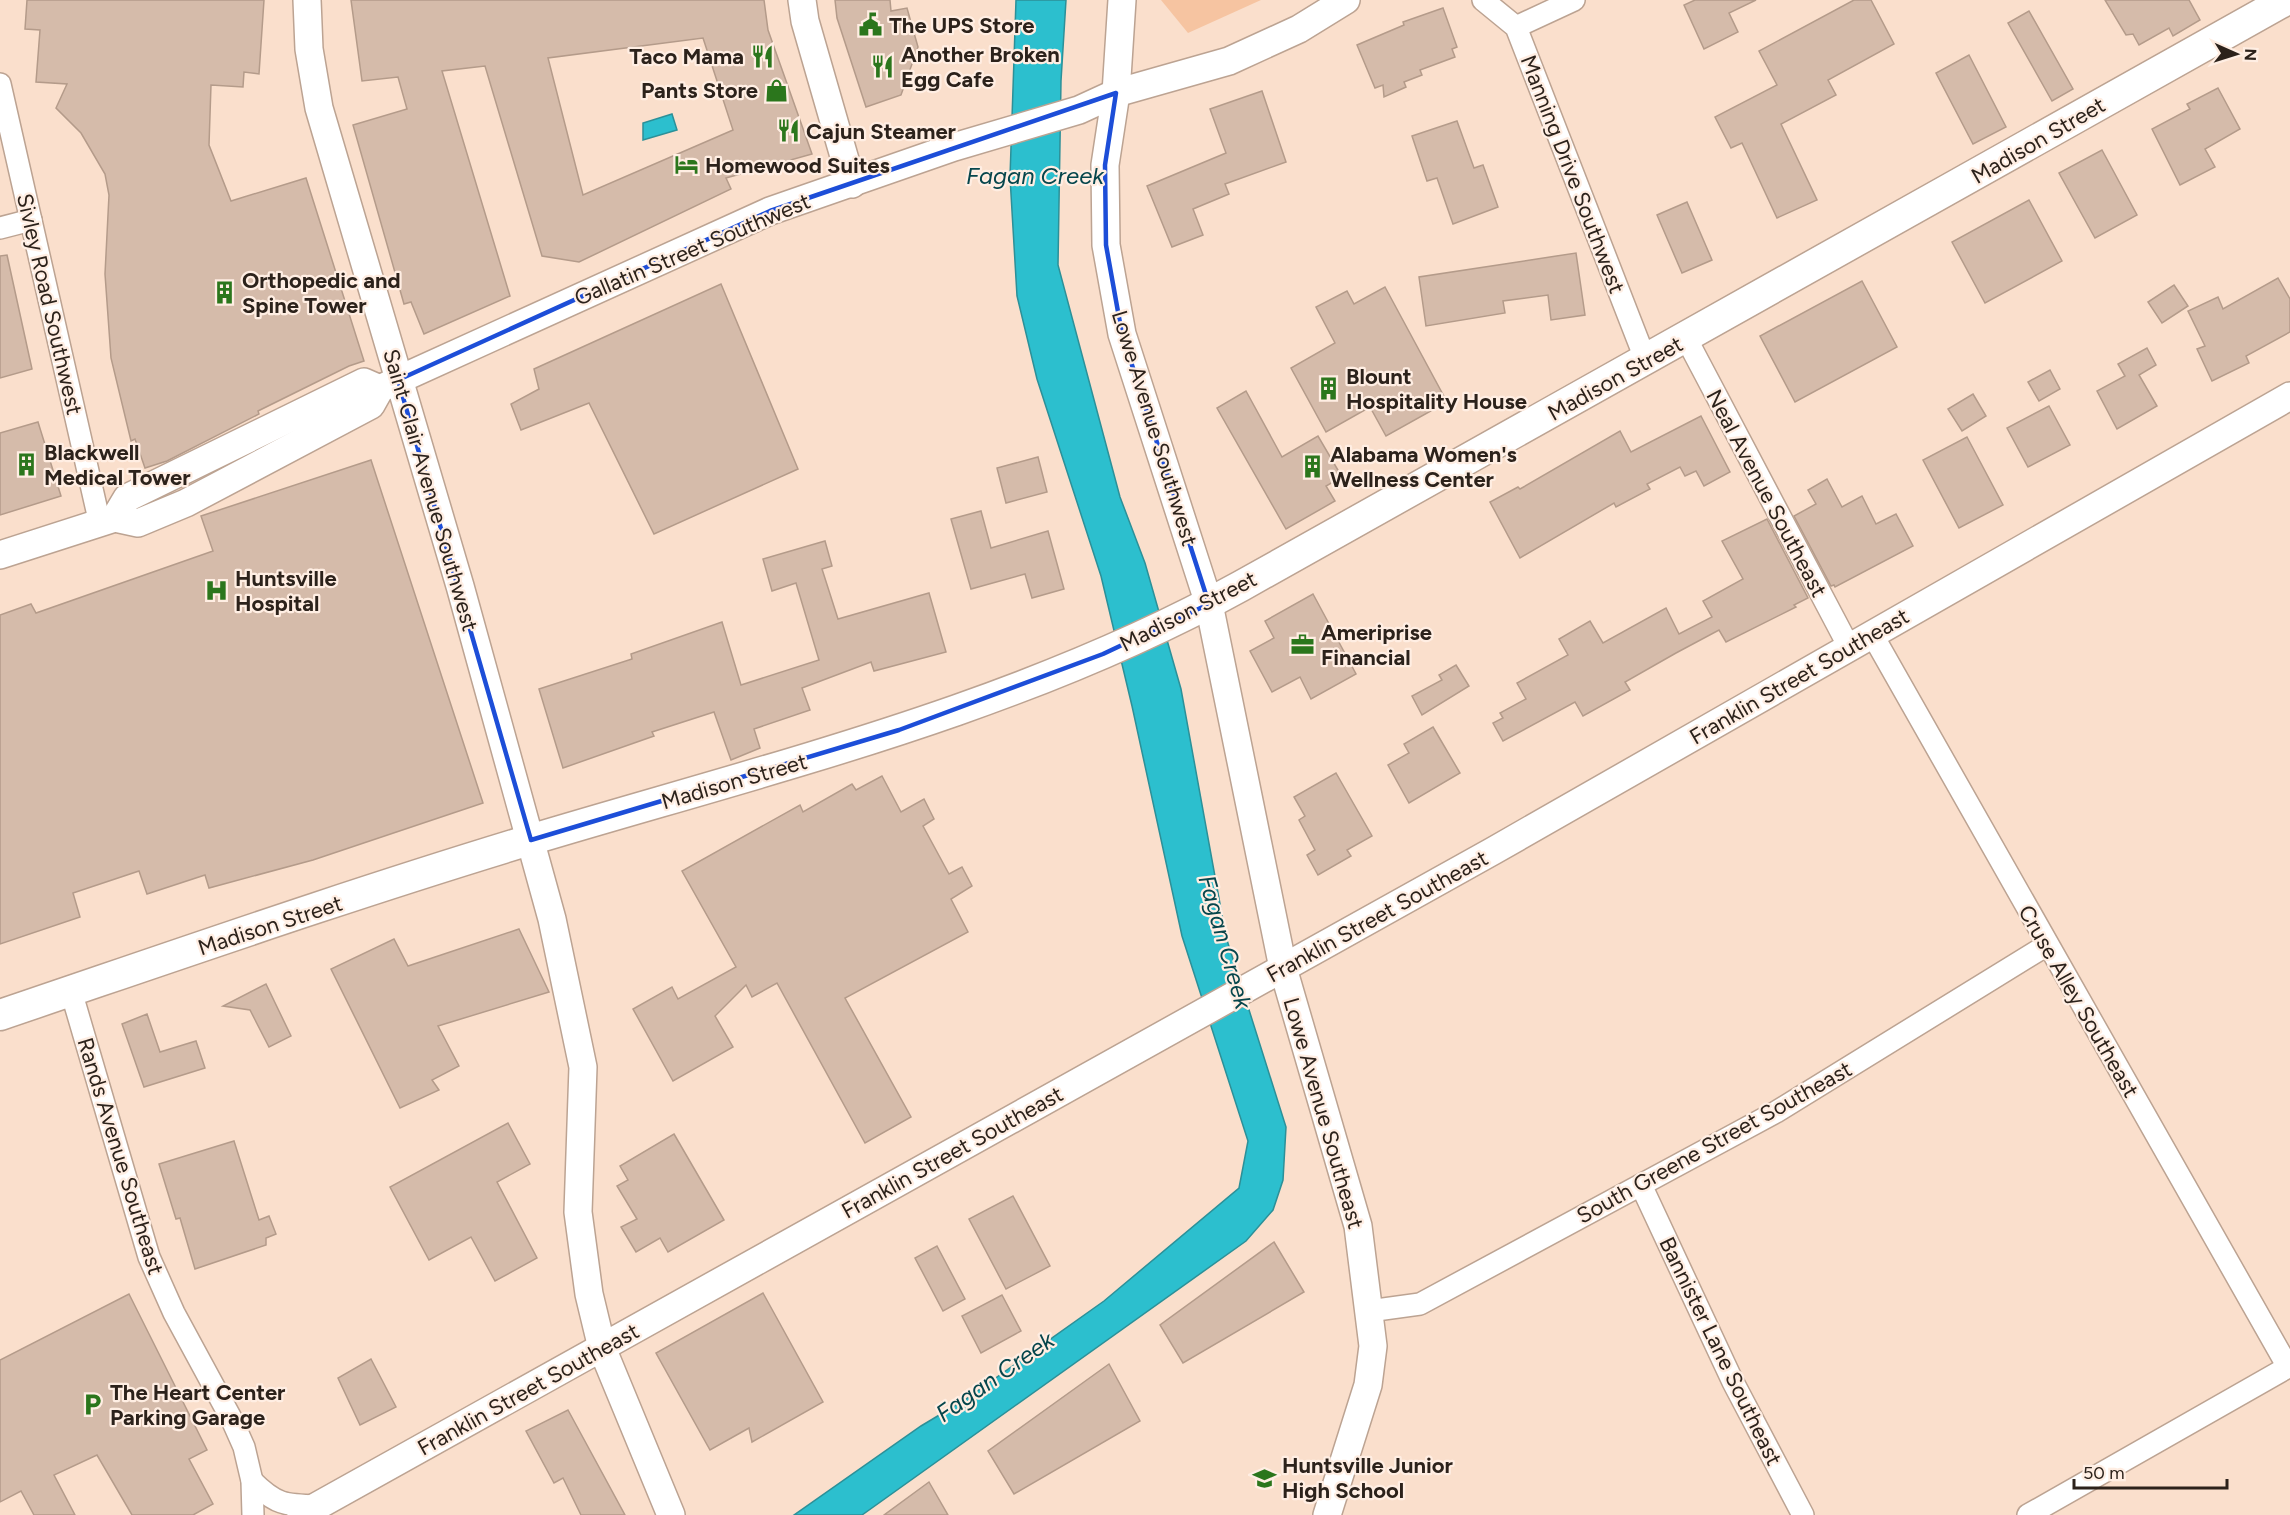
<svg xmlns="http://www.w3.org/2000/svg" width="2290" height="1515" font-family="Figtree,sans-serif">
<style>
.green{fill:#f6c4a1}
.water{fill:#2cbfce;stroke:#2c9098;stroke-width:1.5}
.building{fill:#d5bbaa;stroke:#b49b8a;stroke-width:1.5;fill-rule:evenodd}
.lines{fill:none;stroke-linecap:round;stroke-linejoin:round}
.minor-casing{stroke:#bca392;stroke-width:24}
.tertiary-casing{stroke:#bca392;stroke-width:30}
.secondary-casing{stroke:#bca392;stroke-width:33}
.minor{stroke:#fff;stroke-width:21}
.tertiary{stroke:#fff;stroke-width:27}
.secondary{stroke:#fff;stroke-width:30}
.marked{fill:none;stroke:#1d4ed8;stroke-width:4.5;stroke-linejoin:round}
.labels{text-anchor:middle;stroke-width:4.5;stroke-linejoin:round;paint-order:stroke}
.poi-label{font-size:22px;font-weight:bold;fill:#2c221b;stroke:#ffeee3;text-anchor:start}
.street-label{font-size:22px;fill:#2c221b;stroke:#ffeee3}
.water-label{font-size:24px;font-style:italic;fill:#06464c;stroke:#ffeee3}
</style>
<rect width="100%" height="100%" fill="#fadfcc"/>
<polygon class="green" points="1161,0 1261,0 1188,33"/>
<g class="water">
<polygon points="1016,0 1066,0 1061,81 1058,265 1120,497 1145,563 1181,689 1226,937 1286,1127 1283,1180 1273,1210 1246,1241 862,1515 794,1515 921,1426 966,1399 1104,1301 1239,1188 1248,1141 1182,936 1132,706 1101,576 1037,379 1017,296 1010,177"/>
<polygon points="672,114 677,130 643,140 643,123"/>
</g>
<g class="building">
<polygon points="27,0 264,0 259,74 244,72 243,87 211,85 209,145 231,201 306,178 364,361 349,366 258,411 259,414 167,461 145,468 135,439 131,441 111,358 105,274 109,195 105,174 81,133 56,108 67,84 36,82 40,30 25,29"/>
<path d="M351 0H764L768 30 812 154 726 178 731 189 579 262 542 256 485 66 442 71 510 296 424 334 411 302 404 304 353 125 407 109 398 77 362 81ZM703 38 733 130 583 195 548 58Z"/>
<polygon points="835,0 890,0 891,11 907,8 918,47 901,95 866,107 837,18"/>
<polygon points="1695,0 1756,0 1729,13 1738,32 1704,49 1684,5"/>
<polygon points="1854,0 1871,0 1894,44 1828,80 1836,95 1781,124 1817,200 1777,218 1742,143 1731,148 1715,117 1777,85 1759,51"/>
<polygon points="2105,0 2189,0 2200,20 2173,36 2169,28 2139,45 2133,34 2126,35"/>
<polygon points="1443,8 1457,47 1452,49 1455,57 1420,70 1422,75 1404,82 1406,87 1384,97 1383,85 1375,88 1357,45 1404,25 1403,22"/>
<polygon points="2029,11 2073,89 2052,101 2008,23"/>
<polygon points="1969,55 2006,127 1973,144 1936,73"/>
<polygon points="2218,88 2240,129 2205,149 2215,167 2180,185 2152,129 2190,109 2187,104"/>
<polygon points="1262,91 1286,162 1225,184 1229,194 1193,209 1203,235 1172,247 1147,186 1226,153 1210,109"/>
<polygon points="1457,121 1474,168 1483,165 1498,207 1453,224 1437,178 1427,181 1412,136"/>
<polygon points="2102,150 2137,215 2095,238 2059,173"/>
<polygon points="2029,200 2062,261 1985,303 1952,242"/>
<polygon points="1687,202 1712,260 1682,273 1657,215"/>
<polygon points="1576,253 1585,315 1551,320 1548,295 1503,301 1505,313 1426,326 1419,277"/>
<polygon points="7,255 32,369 0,378 0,256"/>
<polygon points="2278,278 2290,299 2290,332 2246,356 2249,363 2212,381 2197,349 2205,346 2188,311 2218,297 2223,309"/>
<polygon points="1862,281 1897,347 1795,402 1760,336"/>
<polygon points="721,284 798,469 654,534 589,403 521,430 511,404 539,389 534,369"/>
<polygon points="2174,285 2188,306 2162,323 2148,302"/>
<polygon points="1385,287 1447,402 1386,436 1370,407 1326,432 1291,368 1335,343 1316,307 1347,291 1354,304"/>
<polygon points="2147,348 2156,365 2139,375 2157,406 2117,429 2097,391 2125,376 2118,364"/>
<polygon points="2050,370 2060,389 2039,401 2028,382"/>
<polygon points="1246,391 1282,457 1318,436 1342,477 1326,486 1335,501 1286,529 1217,408"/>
<polygon points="1973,394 1986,416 1962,431 1948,409"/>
<polygon points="2049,406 2070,445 2028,467 2007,428"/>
<polygon points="1701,416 1730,472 1704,486 1696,471 1685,476 1680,467 1647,484 1650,489 1616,507 1614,503 1520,558 1490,502 1518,487 1520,489 1620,431 1631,452"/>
<polygon points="38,422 61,496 0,515 0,433"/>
<polygon points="1967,437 2003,505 1959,528 1923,460"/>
<polygon points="1038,457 1047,492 1006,503 997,468"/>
<polygon points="371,460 483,803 313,860 209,888 205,875 147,894 139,871 73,893 80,917 0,944 0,615 31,604 36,613 213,551 201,516"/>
<polygon points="1827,479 1842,507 1862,496 1876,524 1896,514 1913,546 1835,587 1834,585 1831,586 1794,516 1816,504 1808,490"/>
<polygon points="981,511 991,548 1048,531 1064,589 1032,598 1025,574 971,589 951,519"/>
<polygon points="1767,519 1808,598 1794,605 1796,607 1726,642 1719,630 1676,653 1625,682 1630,690 1583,716 1575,702 1503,741 1493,723 1503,718 1500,713 1526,699 1517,683 1568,655 1559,639 1590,621 1603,643 1666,608 1679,634 1712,617 1703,601 1743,579 1722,541"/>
<polygon points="825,541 832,566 822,569 838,619 929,593 946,652 874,671 871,662 802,688 810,710 754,729 760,748 731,760 714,712 652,732 654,736 563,768 539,689 632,659 631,654 722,622 741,685 819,660 796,583 772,591 763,559"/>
<polygon points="1313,594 1356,674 1311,699 1300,677 1272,692 1250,651 1274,638 1265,621"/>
<polygon points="1456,665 1469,686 1422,715 1412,696 1442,680 1439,675"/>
<polygon points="1433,727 1460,773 1409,803 1388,765 1409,753 1404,744"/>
<polygon points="1336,773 1372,836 1347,850 1351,856 1318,875 1307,855 1315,850 1299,820 1305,816 1294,797"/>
<polygon points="882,776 901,812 924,799 934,819 923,826 949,874 962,867 972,886 951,899 968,932 845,998 911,1117 865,1143 777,983 752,997 746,985 715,1016 733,1047 673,1081 633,1009 672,987 678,999 736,967 682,871 800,805 803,812 852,784 856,790"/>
<polygon points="519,929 549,992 438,1026 459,1066 432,1080 439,1090 400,1108 331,969 394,939 408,966"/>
<polygon points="266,984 291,1036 269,1047 250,1010 223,1006"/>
<polygon points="147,1014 160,1052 196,1041 205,1068 144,1087 122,1024"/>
<polygon points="508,1123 530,1164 497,1182 537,1258 495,1281 471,1237 429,1260 390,1187"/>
<polygon points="674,1134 724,1220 668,1252 660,1238 636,1252 621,1227 637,1219 617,1186 628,1180 620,1166"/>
<polygon points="234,1141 259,1220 269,1216 276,1234 266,1238 266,1245 195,1269 180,1218 176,1219 159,1164"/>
<polygon points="1013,1196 1050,1266 1006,1289 969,1219"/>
<polygon points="1274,1242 1304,1292 1183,1363 1160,1325"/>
<polygon points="937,1246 965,1299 943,1311 915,1258"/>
<polygon points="763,1293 823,1402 752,1442 749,1428 710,1450 656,1353"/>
<polygon points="129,1294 207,1450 189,1459 213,1504 193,1515 132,1515 97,1455 54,1475 75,1515 34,1515 21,1491 0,1502 0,1360"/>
<polygon points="1002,1295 1021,1331 981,1353 962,1316"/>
<polygon points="371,1359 396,1407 360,1425 338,1378"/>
<polygon points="1109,1364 1140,1421 1014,1494 988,1451"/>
<polygon points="568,1410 625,1515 581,1515 563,1478 554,1483 526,1431"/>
<polygon points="929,1482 948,1515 884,1515"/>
</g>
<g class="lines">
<defs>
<g id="minor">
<polyline points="1483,0 1516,27 1646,361"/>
<polyline points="1516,27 1574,0"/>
<polyline points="0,84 100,524"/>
<polyline points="0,228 31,220"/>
<polyline points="1686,338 1849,647"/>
<polyline points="1872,634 2288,1367"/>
<polyline points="71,991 149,1257 174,1313 232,1420 244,1447 252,1481 253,1515"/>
<polyline points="1641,1185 1733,1382 1803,1515"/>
<polyline points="1369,1311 1420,1304 1739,1132 1776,1112 2047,945"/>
<path d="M252 1481C276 1505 285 1505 318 1506"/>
<polyline points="2028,1515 2290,1366"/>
</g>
<g id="tertiary">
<polyline points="307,0 309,49 319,108 460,586 552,919 583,1067 578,1212 589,1294 602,1348 671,1515"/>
<polyline points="802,0 805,21 852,184"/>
<polyline points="1122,0 1116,93 1105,165 1106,245 1122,334 1209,604 1283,968 1358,1226 1373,1346 1368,1385 1327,1515"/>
<polyline points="115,518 127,498 364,382 380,389"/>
<polyline points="0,555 115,518 138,523 186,503 371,405 380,389 398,380 770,211 954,147 1079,110 1116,93 1229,61 1299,29 1346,0"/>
<polyline points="301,1515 1493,851 2290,396"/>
</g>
<path id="secondary" d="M0 1015C177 955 354 893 533 839 773 767 1020 708 1241 586L2286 0"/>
</defs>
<use href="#minor" class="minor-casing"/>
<use href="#tertiary" class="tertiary-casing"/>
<use href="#secondary" class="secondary-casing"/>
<use href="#minor" class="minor"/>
<use href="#tertiary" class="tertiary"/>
<use href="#secondary" class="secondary"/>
</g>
<path class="marked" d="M1116 93 1105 165 1106 245 1122 334 1209 604 1103 654 899 730 531 840 398 380 770 211Z"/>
<defs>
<symbol id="civic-bare" viewBox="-9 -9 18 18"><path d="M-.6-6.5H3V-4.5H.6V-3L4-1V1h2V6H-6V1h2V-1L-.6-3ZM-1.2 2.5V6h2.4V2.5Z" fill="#2b761c" stroke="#ffeee3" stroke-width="2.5" paint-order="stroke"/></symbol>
<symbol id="restaurant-bare" viewBox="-9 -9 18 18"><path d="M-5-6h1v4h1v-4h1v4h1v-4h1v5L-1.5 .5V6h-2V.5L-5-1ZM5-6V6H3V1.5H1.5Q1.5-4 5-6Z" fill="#2b761c" stroke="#ffeee3" stroke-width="2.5" paint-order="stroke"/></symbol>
<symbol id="shop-bare" viewBox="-9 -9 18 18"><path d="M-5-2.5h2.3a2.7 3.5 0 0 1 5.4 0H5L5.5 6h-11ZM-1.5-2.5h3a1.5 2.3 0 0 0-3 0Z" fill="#2b761c" stroke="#ffeee3" stroke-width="2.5" paint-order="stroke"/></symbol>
<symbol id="hotel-bare" viewBox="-9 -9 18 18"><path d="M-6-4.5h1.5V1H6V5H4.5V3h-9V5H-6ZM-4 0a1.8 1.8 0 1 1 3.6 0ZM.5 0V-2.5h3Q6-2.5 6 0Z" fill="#2b761c" stroke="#ffeee3" stroke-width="2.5" paint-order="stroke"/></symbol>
<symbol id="building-bare" viewBox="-9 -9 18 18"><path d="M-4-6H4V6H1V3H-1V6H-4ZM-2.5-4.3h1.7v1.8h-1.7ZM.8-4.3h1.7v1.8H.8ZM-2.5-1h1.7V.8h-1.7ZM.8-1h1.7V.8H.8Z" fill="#2b761c" stroke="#ffeee3" stroke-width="2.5" paint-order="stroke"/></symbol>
<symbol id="hospital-bare" viewBox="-9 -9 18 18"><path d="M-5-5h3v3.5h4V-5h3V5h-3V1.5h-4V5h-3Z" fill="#2b761c" stroke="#ffeee3" stroke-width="2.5" paint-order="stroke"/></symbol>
<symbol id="office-bare" viewBox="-9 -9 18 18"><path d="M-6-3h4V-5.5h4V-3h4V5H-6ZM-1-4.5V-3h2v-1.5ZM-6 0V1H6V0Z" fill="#2b761c" stroke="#ffeee3" stroke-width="2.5" paint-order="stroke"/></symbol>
<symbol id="parking-bare" viewBox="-9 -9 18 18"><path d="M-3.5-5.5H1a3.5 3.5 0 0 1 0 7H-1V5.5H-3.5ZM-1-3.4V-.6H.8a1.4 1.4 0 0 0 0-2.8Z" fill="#2b761c" stroke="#ffeee3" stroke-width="2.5" paint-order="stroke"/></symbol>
<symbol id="school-bare" viewBox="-9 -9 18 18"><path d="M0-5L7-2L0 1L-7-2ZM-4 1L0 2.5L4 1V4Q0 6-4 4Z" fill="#2b761c" stroke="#ffeee3" stroke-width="2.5" paint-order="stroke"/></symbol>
</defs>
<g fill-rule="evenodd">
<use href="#civic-bare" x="854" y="8" width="33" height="33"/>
<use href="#restaurant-bare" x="746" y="40" width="33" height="33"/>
<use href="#restaurant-bare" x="866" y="50" width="33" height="33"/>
<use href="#shop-bare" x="760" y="74" width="33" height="33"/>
<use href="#restaurant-bare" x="772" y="114" width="33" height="33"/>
<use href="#hotel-bare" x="670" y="148" width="33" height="33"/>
<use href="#building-bare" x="208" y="276" width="33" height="33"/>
<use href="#building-bare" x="1312" y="372" width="33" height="33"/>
<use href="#building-bare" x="10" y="448" width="33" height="33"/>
<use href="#building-bare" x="1296" y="450" width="33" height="33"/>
<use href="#hospital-bare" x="200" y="574" width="33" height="33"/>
<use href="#office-bare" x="1286" y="628" width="33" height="33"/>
<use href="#parking-bare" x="76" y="1388" width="33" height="33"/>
<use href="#school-bare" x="1248" y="1462" width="33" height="33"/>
</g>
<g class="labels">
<g class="poi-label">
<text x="889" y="33">The UPS Store</text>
<text x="901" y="62">Another Broken<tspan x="901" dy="25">Egg Cafe</tspan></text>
<text x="744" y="64" text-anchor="end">Taco Mama</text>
<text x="758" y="98" text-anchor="end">Pants Store</text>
<text x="806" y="139">Cajun Steamer</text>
<text x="705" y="173">Homewood Suites</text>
<text x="242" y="288">Orthopedic and<tspan x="242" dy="25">Spine Tower</tspan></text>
<text x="1346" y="384">Blount<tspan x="1346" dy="25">Hospitality House</tspan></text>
<text x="44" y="460">Blackwell<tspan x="44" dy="25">Medical Tower</tspan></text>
<text x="1330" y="462">Alabama Women's<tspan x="1330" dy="25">Wellness Center</tspan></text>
<text x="235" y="586">Huntsville<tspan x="235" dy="25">Hospital</tspan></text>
<text x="1321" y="640">Ameriprise<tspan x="1321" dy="25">Financial</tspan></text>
<text x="110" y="1400">The Heart Center<tspan x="110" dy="25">Parking Garage</tspan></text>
<text x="1282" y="1473">Huntsville Junior<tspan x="1282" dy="25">High School</tspan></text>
</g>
<g class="street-label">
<text transform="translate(2038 140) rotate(-30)" y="8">Madison Street</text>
<text transform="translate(1573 174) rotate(69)" y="8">Manning Drive Southwest</text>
<text transform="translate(692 249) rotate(-23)" y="8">Gallatin Street Southwest</text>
<text transform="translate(50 304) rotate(77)" y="8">Sivley Road Southwest</text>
<text transform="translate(1615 378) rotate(-29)" y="8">Madison Street</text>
<text transform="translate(1155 428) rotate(73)" y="8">Lowe Avenue Southwest</text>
<text transform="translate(431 490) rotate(74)" y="8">Saint Clair Avenue Southwest</text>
<text transform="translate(1767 493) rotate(62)" y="8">Neal Avenue Southeast</text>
<text transform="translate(1188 611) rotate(-27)" y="8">Madison Street</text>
<text transform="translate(1799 676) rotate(-30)" y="8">Franklin Street Southeast</text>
<text transform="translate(734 781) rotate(-16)" y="8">Madison Street</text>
<text transform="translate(1377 916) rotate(-29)" y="8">Franklin Street Southeast</text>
<text transform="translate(270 925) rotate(-18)" y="8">Madison Street</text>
<text transform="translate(2079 1001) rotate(60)" y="8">Cruse Alley Southeast</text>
<text transform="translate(1324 1113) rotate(74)" y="8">Lowe Avenue Southeast</text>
<text transform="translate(1714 1142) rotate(-29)" y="8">South Greene Street Southeast</text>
<text transform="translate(952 1152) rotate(-29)" y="8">Franklin Street Southeast</text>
<text transform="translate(121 1156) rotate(73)" y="8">Rands Avenue Southeast</text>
<text transform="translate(1721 1351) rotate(64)" y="8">Bannister Lane Southeast</text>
<text transform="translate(528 1389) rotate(-29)" y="8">Franklin Street Southeast</text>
</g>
<g class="water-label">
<text x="1035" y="184">Fagan Creek</text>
<text transform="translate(1225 942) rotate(74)" y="8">Fagan Creek</text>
<text transform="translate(995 1377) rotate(-35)" y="8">Fagan Creek</text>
</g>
</g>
<g transform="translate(2236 54) rotate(93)" stroke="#ffeee3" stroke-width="4.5" paint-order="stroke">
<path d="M0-4.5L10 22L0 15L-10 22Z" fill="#2c221b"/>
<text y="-9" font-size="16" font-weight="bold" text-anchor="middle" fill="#2c221b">N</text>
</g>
<path d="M2074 1479v9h153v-9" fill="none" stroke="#2c221b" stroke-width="3"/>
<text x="2083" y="1479" font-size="18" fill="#2c221b" stroke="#ffeee3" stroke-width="4.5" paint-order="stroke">50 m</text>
</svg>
